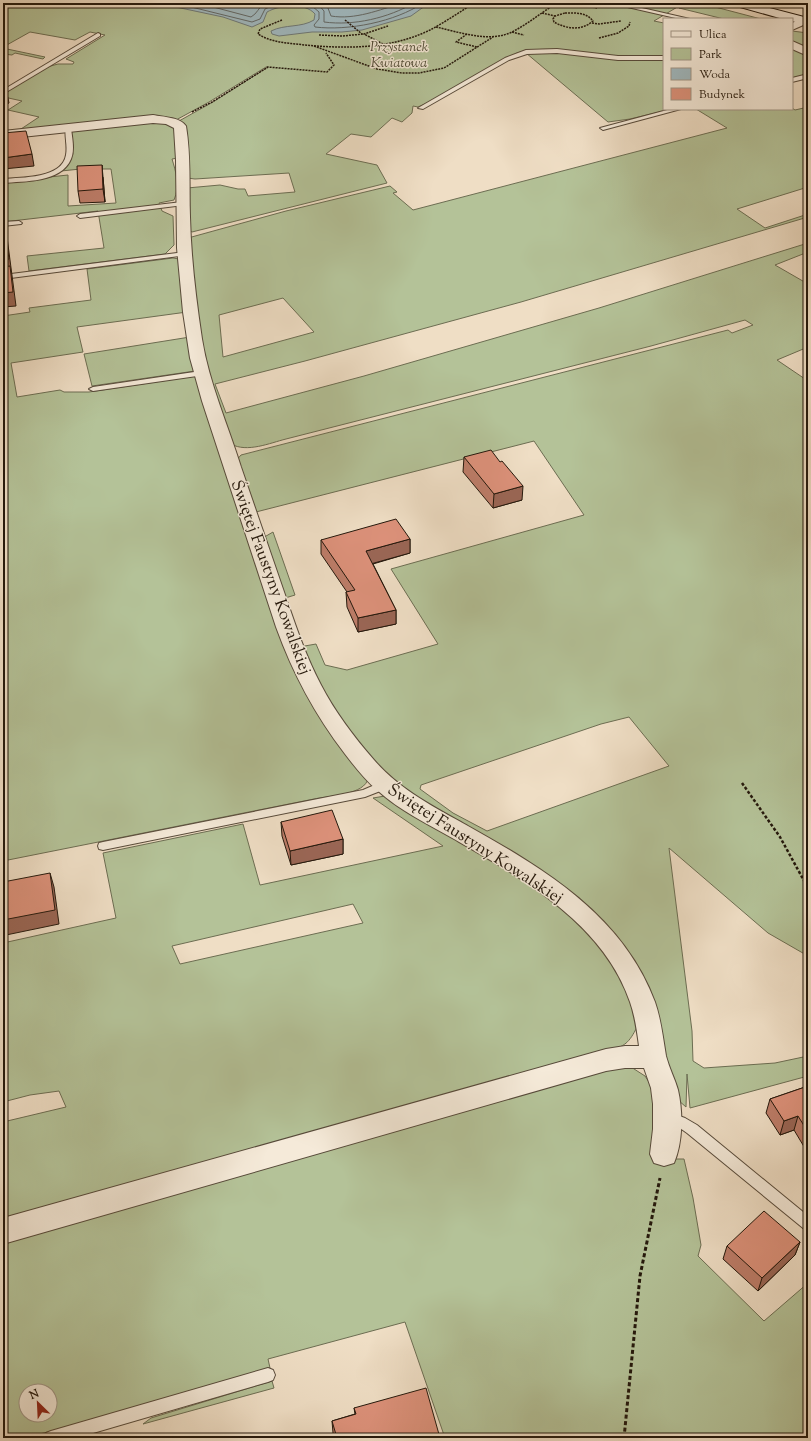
<svg xmlns="http://www.w3.org/2000/svg" width="811" height="1441" font-family="'Sorts Mill Goudy',serif">
<style>
.green{fill:#b4c298;stroke:#6c6d52;fill-rule:evenodd}
.water{fill:#a0b9c0;stroke:#6e7978}
.lines{fill:none;stroke-linecap:round;stroke-linejoin:round}
.shore{stroke:#626866;stroke-width:1}
.service-casing{stroke:#574a3a;stroke-width:2}
.minor-casing{stroke:#574a3a;stroke-width:2}
.secondary-casing{stroke:#24180c;stroke-width:2}
.path-far2{stroke:#24180c;stroke-width:1.5;stroke-dasharray:2 1;stroke-linecap:butt}
.path-far1{stroke:#24180c;stroke-width:2.5;stroke-dasharray:3 2;stroke-linecap:butt}
.path{stroke:#24180c;stroke-width:3;stroke-dasharray:4 2.5;stroke-linecap:butt}
.service{fill:#f5ead9;fill-rule:evenodd}
.minor{fill:#f5ead9;fill-rule:evenodd}
.secondary{fill:#f5ead9;fill-rule:evenodd}
.wall{fill:#bd7d69;stroke:#24180c}
.shaded-wall{fill:#9a6655;stroke:#24180c}
.building{fill:#dc917a;stroke:#24180c}
.labels{text-anchor:middle;stroke-width:3;stroke-linejoin:round;paint-order:stroke}
.far-park-label{font-size:14px;font-style:italic;fill:#4f4b36;stroke:#f5ead9}
.street-label{font-size:17px;fill:#24180c;stroke:#f5ead9}
</style>
<rect width="100%" height="100%" fill="#efdec5"/>
<filter id="stains"><feTurbulence type="fractalNoise" baseFrequency=".005" numOctaves="4"/><feColorMatrix values="0 0 0 0 .2 0 0 0 0 .09 0 0 0 0 .02 0 0 0 .5 -.17"/></filter>
<radialGradient id="worn" r=".72"><stop offset=".6" stop-color="#630" stop-opacity="0"/><stop offset="1" stop-color="#630" stop-opacity=".3"/></radialGradient>
<g class="green">
<path d="M3 3H684L654 21 664 23V56C648 57 631 58 615 57 583 54 548 44 517 53L427 103 418 107 413 106 412 113 402 122 392 118 371 137 351 134 326 154 377 165 387 183 192 232 188 230 187 188 220 185 238 189H245L248 196 295 192 289 173 195 179 187 178 179 121 213 102 268 67H266L209 102 176 120 18 131 39 117 8 110 22 101 4 97 3 94 47 67 58 64H73L74 62 66 59 105 35 90 32 75 40 30 32 5 46 7 49 45 57 43 59 15 53 12 55 3 54Z"/>
<polygon points="687,3 700,3 761,19 724,19 679,8"/>
<polygon points="792,31 808,33 808,51 792,41"/>
<polygon points="792,47 808,56 808,74 792,79"/>
<polygon points="541,52 664,59 664,109 672,109 630,119 608,122 526,53"/>
<path d="M808 107V187L737 209 765 228 808 214V217L521 302 305 361 215 384 226 413 364 376 599 308 808 243V252L775 265 808 284V347L777 360 808 381V956L768 933 669 848 692 1031 693 1061 704 1068 775 1063 808 1056V1076L690 1108 687 1074 686 1107 678 1100 626 953 384 776 325 701 299 647 316 644 325 665 347 670 438 644 391 569 584 515 534 441 252 513 235 462 241 455 728 330 732 333 753 325 745 320 651 346 286 439C270 443 247 453 231 444L202 363 188 238 286 211 390 186 397 192 393 193 413 210 727 128 696 109 792 108 795 110ZM283 298 314 332 223 357 219 315ZM629 717 669 766 487 831 453 813 420 789 421 785 601 724Z"/>
<path d="M158 121 175 126 178 158 172 159C176 172 180 186 174 200L159 203 162 211 173 216 174 245 165 254 29 271 27 256 104 248 98 211 3 222V182L68 175V206L116 203 111 169H100V167L61 171C76 160 71 145 71 129Z"/>
<path d="M173 258 179 259 187 312 77 327 83 352 11 363 17 397 60 390 64 392H89L195 376 261 574 368 778C366 795 327 796 314 799L3 861V316L30 312 29 308 91 300 87 269Z"/>
<polygon points="190,337 195,371 92,386 84,354"/>
<polygon points="273,532 295,595 282,599 261,539"/>
<path d="M385 796 492 856 583 921 628 985 637 1027C629 1043 625 1046 609 1051L3 1223V1122L66 1107 59 1091 30 1095 3 1102V943L116 918 103 853 243 824 260 885 443 846 373 798ZM353 904 363 923 180 964 172 946Z"/>
<path d="M631 1067 645 1076 651 1085 672 1159H684L693 1198 701 1245 698 1256 764 1321 808 1283V1438H445L405 1322 268 1359 270 1368 148 1405 25 1438H3V1236L583 1072ZM26 1391H50V1415H26Z"/>
<polygon points="272,1381 274,1388 143,1424 151,1418"/>
</g>
<path class="water" d="M157 3H429L411 16 362 30 342 32H312L279 36 272 34 271 31C285 24 301 28 314 20L315 14C305 2 279 5 267 12L263 22 252 27 223 17Z"/>
<g class="lines">
<g class="shore">
<polyline points="175,3 252,22 260,19 265,9 278,3"/>
<path d="M198 3 251 17C257 14 259 7 264 3"/>
<path d="M301 3 312 6 319 12V19L314 25 315 27C348 31 395 22 423 3"/>
<path d="M317 3 324 11V22C354 26 388 18 414 3"/>
<path d="M326 3 331 16C355 20 379 10 402 3"/>
</g>
<defs>
<g id="service">
<polygon points="610,3 620,3 690,19 680,19"/>
<polygon points="98,33 100,34 100,36 3,94 3,90"/>
<polygon points="557,49 618,56 664,56 664,60 618,60 557,53 527,54 509,60 423,109 418,108 505,58 526,50"/>
<polygon points="808,74 808,78 792,82 792,78"/>
<polygon points="671,109 681,109 603,130 600,128"/>
<path d="M66 127 71 128C72 138 75 150 71 159 61 183 24 181 3 183V179C22 177 62 179 66 155 68 146 64 135 66 127Z"/>
<polygon points="182,202 184,203 184,205 80,218 77,216 80,214"/>
<polygon points="19,221 22,223 21,224 3,226 3,222"/>
<polygon points="185,252 187,253 187,255 3,279 3,275"/>
<polygon points="201,371 204,371 204,375 93,391 89,389 93,387"/>
<polygon points="384,781 388,782 389,785 388,788 365,797 103,850 99,849 98,846 99,843 103,842 363,790"/>
<polygon points="668,1112 685,1118 697,1125 808,1216 808,1230 803,1228 687,1133 677,1126 664,1122 662,1118 664,1114"/>
<polygon points="268,1368 273,1370 275,1375 273,1380 268,1382 76,1438 44,1438 46,1433 51,1431"/>
</g>
<g id="minor">
<polygon points="808,16 808,23 792,30 792,23"/>
<polygon points="792,41 808,48 808,56 792,49"/>
<path d="M153 115C163 117 180 117 186 126 191 156 189 187 190 217 191 258 196 299 202 339 209 383 228 425 241 467 255 508 269 548 283 589 294 621 305 655 321 685 335 712 354 737 374 760 400 790 434 807 468 826 545 869 623 916 655 1002 661 1019 663 1038 666 1056 669 1068 675 1079 678 1090 683 1112 683 1142 674 1163L664 1166 654 1163 650 1154 653 1129V1104L651 1088 644 1068H625L606 1071 3 1244V1218L606 1049 625 1046H639C637 1031 635 1016 630 1002 603 923 522 878 454 839 428 824 400 811 377 790 365 780 355 767 345 754 315 715 293 674 276 627L202 401 190 358 183 312 177 248 176 160 174 128 166 124 153 123 3 139V131Z"/>
</g>
<polygon id="secondary" points="731,3 750,3 808,18 808,26 792,21 792,19 783,19 733,5"/>
</defs>
<use href="#service" class="service-casing"/>
<use href="#minor" class="minor-casing"/>
<use href="#secondary" class="secondary-casing"/>
<g class="path-far2">
<polyline points="575,3 597,8"/>
<polyline points="707,3 718,6"/>
<polyline points="542,13 555,16"/>
<path d="M565 13C576 13 586 12 593 21 582 31 566 29 554 22L553 19 555 16Z"/>
<path d="M282 20 260 29 258 34C272 43 289 43 305 45 347 49 391 49 430 30 445 22 460 12 474 3"/>
<polyline points="345,20 362,34"/>
<polyline points="592,23 599,24 621,21"/>
<path d="M436 27C459 32 489 43 512 32 528 24 542 12 557 3"/>
<polyline points="512,32 524,35"/>
<polyline points="467,34 456,42 477,47"/>
<polyline points="319,35 342,36 364,34"/>
<polyline points="599,38 618,33 629,26 630,22"/>
<polyline points="383,44 364,34 388,26"/>
<polyline points="314,46 377,69 402,73 419,73 444,68 493,37"/>
<polyline points="192,112 212,102 268,67 327,72 334,65 326,53"/>
</g>
<polyline class="path-far1" points="742,783 780,837 808,888"/>
<polyline class="path" points="624,1438 640,1276 660,1178"/>
<use href="#service" class="service"/>
<use href="#minor" class="minor"/>
<use href="#secondary" class="secondary"/>
</g>
<g class="wall">
<polygon points="103,177 105,202 80,203 78,191"/>
<polygon points="464,457 522,500 493,508 463,472"/>
<polygon points="410,539 410,553 373,564 396,610 396,624 358,632 347,607 346,592 347,592 321,554 321,540"/>
<polygon points="281,822 343,839 343,854 291,865 282,836"/>
<polygon points="808,1086 808,1149 806,1150 794,1130 780,1135 766,1113 770,1099"/>
<polygon points="800,1242 795,1255 758,1291 723,1259 727,1246"/>
<polygon points="354,1408 440,1438 335,1438 333,1433 332,1421 355,1414"/>
</g>
<g class="shaded-wall">
<polygon points="4,68 5,77 3,78 3,69"/>
<polygon points="7,94 9,103 3,106 3,97"/>
<polygon points="32,154 34,166 3,169 3,158"/>
<polygon points="102,165 103,177 105,202 103,189"/>
<polygon points="4,224 7,237 16,306 3,307 3,260"/>
<polygon points="523,486 522,500 493,508 494,494"/>
<polygon points="410,539 410,553 367,565 366,551"/>
<polygon points="396,610 396,624 358,632 358,618"/>
<polygon points="343,839 343,854 291,865 290,851"/>
<polygon points="50,873 54,887 59,924 6,935 3,923 3,920"/>
<polygon points="798,1116 794,1130 780,1135 784,1121"/>
<polygon points="808,1143 808,1149 806,1150"/>
<polygon points="800,1242 795,1255 758,1291 762,1278"/>
</g>
<g class="building">
<polygon points="3,93 7,94 3,97"/>
<polygon points="26,131 32,154 3,158 3,133"/>
<polygon points="102,165 103,189 78,191 77,166"/>
<polygon points="3,224 4,224 9,259 3,260"/>
<polygon points="10,266 13,292 3,293 3,267"/>
<polygon points="491,450 500,462 502,461 523,486 494,494 464,457"/>
<polygon points="396,519 410,539 366,551 396,610 358,618 346,592 355,590 321,540"/>
<polygon points="332,810 343,839 290,851 281,822"/>
<polygon points="50,873 55,910 3,920 3,882"/>
<polygon points="808,1086 808,1132 798,1116 784,1121 770,1099"/>
<polygon points="764,1211 800,1242 762,1278 727,1246"/>
<polygon points="426,1388 440,1438 337,1438 332,1421 356,1414 354,1408"/>
</g>
<g class="labels">
<g class="far-park-label">
<text x="399" y="51">Przystanek<tspan x="399" dy="16">Kwiatowa</tspan></text>
</g>
<g class="street-label">
<text transform="translate(272 577) rotate(70)" y="6">Świętej Faustyny Kowalskiej</text>
<text transform="translate(476 843) rotate(33)" y="6">Świętej Faustyny Kowalskiej</text>
</g>
</g>
<rect width="811" height="1441" fill="none" stroke="#efdec5" stroke-width="16"/>
<rect x="4" y="4" width="803" height="1433" fill="none" stroke="#24180c" stroke-width="2"/>
<rect x="8" y="8" width="795" height="1425" fill="none" stroke="#24180c"/>
<rect x="663" y="18" width="130" height="92" fill="#f5ead9" stroke="#a19687"/>
<rect x="671" y="31" width="20" height="6" fill="#f5ead9" stroke="#a19687"/>
<text x="699" y="38" font-size="12" fill="#24180c">Ulica</text>
<rect x="671" y="48" width="20" height="12" fill="#b4c298" stroke="#a19687"/>
<text x="699" y="58" font-size="12" fill="#24180c">Park</text>
<rect x="671" y="68" width="20" height="12" fill="#a0b9c0" stroke="#a19687"/>
<text x="699" y="78" font-size="12" fill="#24180c">Woda</text>
<rect x="671" y="88" width="20" height="12" fill="#dc917a" stroke="#a19687"/>
<text x="699" y="98" font-size="12" fill="#24180c">Budynek</text>
<g transform="translate(38 1403) rotate(336)"><circle r="19" fill="#f5ead9" stroke="#a19687"/>
<path d="M0-3L7 15L0 10L-7 15Z" fill="#8f2418"/>
<text y="-6" font-size="11" font-weight="bold" text-anchor="middle" fill="#24180c">N</text>
</g>
<rect width="100%" height="100%" filter="url(#stains)"/>
<rect width="100%" height="100%" fill="url(#worn)"/>
</svg>
